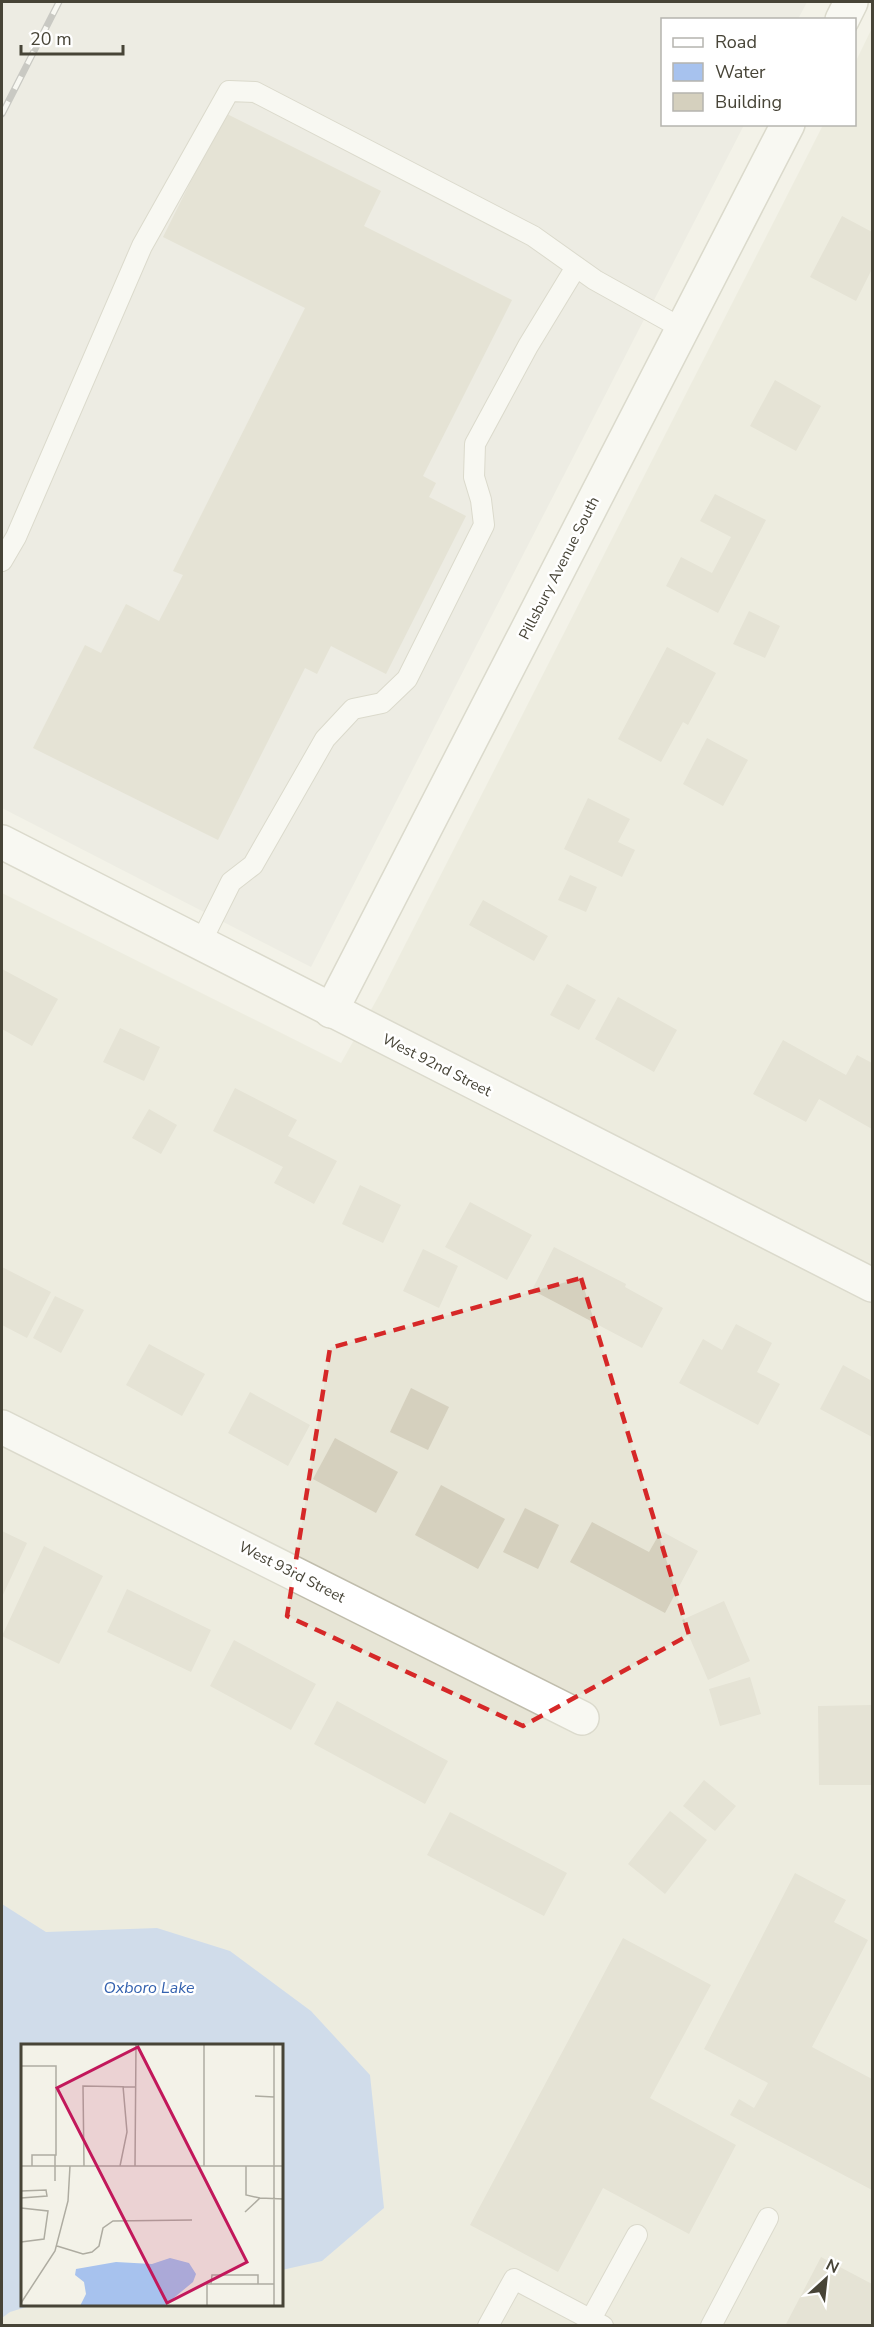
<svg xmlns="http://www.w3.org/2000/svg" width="874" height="2327" font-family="'Nunito Sans',sans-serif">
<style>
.residential{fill:#e7e5d6;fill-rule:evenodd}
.industrial{fill:#e6e4dd}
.water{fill:#a7c2ee}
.building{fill:#d5d0be}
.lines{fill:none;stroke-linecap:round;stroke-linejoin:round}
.service-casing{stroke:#bfbcab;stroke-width:22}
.minor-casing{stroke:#bfbcab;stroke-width:36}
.service{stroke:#fff;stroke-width:20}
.minor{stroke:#fff;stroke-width:33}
.rail-casing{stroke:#979797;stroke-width:7}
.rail{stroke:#fff;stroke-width:4.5;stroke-dasharray:14;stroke-linecap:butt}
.marked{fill:none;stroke:#d62828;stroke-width:4.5;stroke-dasharray:12 8;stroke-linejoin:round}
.labels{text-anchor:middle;stroke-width:5;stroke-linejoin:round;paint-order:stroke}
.street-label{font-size:15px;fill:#474437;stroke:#fff}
.water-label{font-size:16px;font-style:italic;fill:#3462af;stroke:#fff}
.inset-road{fill:none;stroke:#aeaca1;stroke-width:1.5}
.view{fill:#c2185b;fill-opacity:0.15;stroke:#c2185b;stroke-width:3}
.inset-edge{fill:none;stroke:#474437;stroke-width:3}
</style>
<rect width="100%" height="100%" fill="#f3f2e8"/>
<path class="residential" d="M872 28V2325H2V893L341 1063 381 992 823 125 854 124 855 63ZM22 2045H282V2304H22Z"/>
<polygon class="industrial" points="2,2 807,2 798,19 662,20 662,124 744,125 311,967 2,808"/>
<polygon class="water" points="2,1904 46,1932 157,1928 230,1951 311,2011 370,2075 384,2208 322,2261 282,2270 282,2045 22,2045 22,2304 33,2305 10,2312 2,2318"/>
<g class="building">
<polygon points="225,113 381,191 364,226 512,300 423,476 436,483 429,497 466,516 386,674 331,646 317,674 305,668 218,840 33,748 85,645 101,653 126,604 159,621 183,575 173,571 305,308 163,237"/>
<polygon points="842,216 872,232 872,269 856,301 810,277"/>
<polygon points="775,380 821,406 796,451 750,426"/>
<polygon points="715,494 766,520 718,613 666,586 681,557 712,573 731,537 700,521"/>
<polygon points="749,611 780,626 765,658 733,644"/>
<polygon points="667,647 716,673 688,725 683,722 661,762 618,739"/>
<polygon points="707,738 748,760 723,806 683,784"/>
<polygon points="588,798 630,819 618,842 635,850 622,877 564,849"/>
<polygon points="570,875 597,887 586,912 558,900"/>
<polygon points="483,900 548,936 534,961 469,925"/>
<polygon points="2,969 58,999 32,1046 2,1029"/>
<polygon points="567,984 596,1000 579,1030 550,1015"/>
<polygon points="618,997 677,1030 654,1072 595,1039"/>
<polygon points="120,1028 160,1047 144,1081 103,1062"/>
<polygon points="783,1040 846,1075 857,1055 872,1063 872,1129 819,1099 806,1122 753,1094"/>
<polygon points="235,1088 297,1120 288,1136 337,1161 314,1204 274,1183 283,1167 213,1131"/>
<polygon points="149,1109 177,1125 161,1154 132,1138"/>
<polygon points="360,1185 401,1205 383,1243 342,1224"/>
<polygon points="470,1202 532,1235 507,1280 445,1247"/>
<polygon points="554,1247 626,1284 625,1287 663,1308 642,1348 532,1290"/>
<polygon points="423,1249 458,1266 439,1308 403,1291"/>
<polygon points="2,1267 51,1292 27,1338 2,1325"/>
<polygon points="55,1296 84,1310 61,1353 33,1338"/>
<polygon points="736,1324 772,1343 757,1372 780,1384 758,1425 679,1383 703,1339 722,1350"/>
<polygon points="149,1344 205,1374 182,1416 126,1385"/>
<polygon points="843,1365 872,1381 872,1437 820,1409"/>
<polygon points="411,1388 449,1407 428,1450 390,1432"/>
<polygon points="250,1392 310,1425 288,1466 228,1433"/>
<polygon points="335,1438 398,1472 376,1513 313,1479"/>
<polygon points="441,1485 505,1519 478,1569 415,1535"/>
<polygon points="525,1508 559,1525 538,1569 503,1552"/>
<polygon points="592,1522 649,1552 661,1531 698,1551 665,1613 570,1562"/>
<polygon points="2,1531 27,1543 2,1597"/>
<polygon points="44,1546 103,1576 59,1664 2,1636"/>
<polygon points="127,1589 211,1630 191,1672 107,1632"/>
<polygon points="724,1601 750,1661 708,1680 682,1620"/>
<polygon points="234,1640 316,1684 291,1730 210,1686"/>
<polygon points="750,1677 761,1714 720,1726 709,1689"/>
<polygon points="337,1701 448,1761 425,1804 314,1744"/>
<polygon points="872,1705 872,1785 819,1785 818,1706"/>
<polygon points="704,1780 736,1806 715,1831 683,1806"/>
<polygon points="670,1811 707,1840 665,1894 628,1864"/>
<polygon points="450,1812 567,1873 544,1916 427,1855"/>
<polygon points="795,1873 846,1900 834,1922 868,1940 812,2047 872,2079 872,2190 730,2115 739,2099 754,2108 768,2083 704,2049"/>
<polygon points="623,1938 711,1985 650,2098 736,2145 689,2234 603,2188 558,2272 470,2225"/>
<polygon points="821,2257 872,2284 872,2326 785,2326"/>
</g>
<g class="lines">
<defs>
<g id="service">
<polyline points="2,561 16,537 142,246 229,91 255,92 533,236 595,280 683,329"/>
<polyline points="200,944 231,882 253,865 325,739 353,709 382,703 407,679 484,525 481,500 474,477 475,444 528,346 576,267"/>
<polyline points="591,2319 637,2235"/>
<polyline points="488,2326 514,2279 603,2326"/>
<polyline points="711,2326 768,2218"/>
</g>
<g id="minor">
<polyline points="842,20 851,2"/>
<polyline points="2,842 872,1285"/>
<polyline points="331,1011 788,124"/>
<polyline points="2,1427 582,1718"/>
</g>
</defs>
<use href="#service" class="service-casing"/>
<use href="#minor" class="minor-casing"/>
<use href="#service" class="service"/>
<use href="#minor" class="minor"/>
<defs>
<polyline id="rail" points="2,114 59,2"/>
</defs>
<use href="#rail" class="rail-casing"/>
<use href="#rail" class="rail"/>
</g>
<path d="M0 0H874V2327H0ZM581 1278 689 1635 523 1726 287 1616 330 1348Z" fill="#f3f2e8" fill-opacity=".55" fill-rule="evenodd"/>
<path class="marked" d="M581 1278 689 1635 523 1726 287 1616 330 1348Z"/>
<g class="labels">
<g class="street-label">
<text transform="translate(559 568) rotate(-63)" y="5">Pillsbury Avenue South</text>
<text transform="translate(437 1065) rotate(27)" y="5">West 92nd Street</text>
<text transform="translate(292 1572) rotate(27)" y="5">West 93rd Street</text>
</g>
<g class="water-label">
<text x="149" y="1993">Oxboro Lake</text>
</g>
</g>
<g transform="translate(21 2044)">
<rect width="262" height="262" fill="#f3f2e8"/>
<path d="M149 214 168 219 175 230 172 238 143 262H59L65 250 63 238 54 231 55 225 95 218 131 220Z" fill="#a7c2ee"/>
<path class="inset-road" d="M0 22H35V111H11V122M234 52 253 53M0 122H263M63 122 62 42 115 43M99 122 106 88 102 42M114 122 115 0M183 122V0M225 122V151L239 154M34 137V111M0 147 25 146 26 152 0 154M0 164 27 167 23 195 0 198M224 168 239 154 263 155M36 202 62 210 71 208 78 202 82 184 92 177 171 176M190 240 191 231H237V240M0 259 34 207 47 157 49 122M186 262V240H253M253 262V0"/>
<path class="view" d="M117 3 226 218 146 259 36 44Z"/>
<rect width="262" height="262" class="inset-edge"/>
</g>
<rect width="874" height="2327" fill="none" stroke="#474437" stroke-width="6"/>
<rect x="661" y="18" width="195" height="108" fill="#ffffff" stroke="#b5b4af" stroke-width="1.5"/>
<rect x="673" y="38" width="30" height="9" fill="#ffffff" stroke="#b5b4af" stroke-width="1.5"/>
<text x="715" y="48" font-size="18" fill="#474437">Road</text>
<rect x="673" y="63" width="30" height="18" fill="#a7c2ee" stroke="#b5b4af" stroke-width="1.5"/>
<text x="715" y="78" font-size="18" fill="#474437">Water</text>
<rect x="673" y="93" width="30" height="18" fill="#d5d0be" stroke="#b5b4af" stroke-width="1.5"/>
<text x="715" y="108" font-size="18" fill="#474437">Building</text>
<g transform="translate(826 2279) rotate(27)" stroke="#ffffff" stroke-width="4.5" paint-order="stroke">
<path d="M0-4.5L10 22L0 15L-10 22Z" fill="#474437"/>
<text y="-9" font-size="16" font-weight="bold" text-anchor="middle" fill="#474437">N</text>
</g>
<path d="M21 45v9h102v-9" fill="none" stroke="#474437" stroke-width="3"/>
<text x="30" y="45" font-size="18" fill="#474437" stroke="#ffffff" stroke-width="4.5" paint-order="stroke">20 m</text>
</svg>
